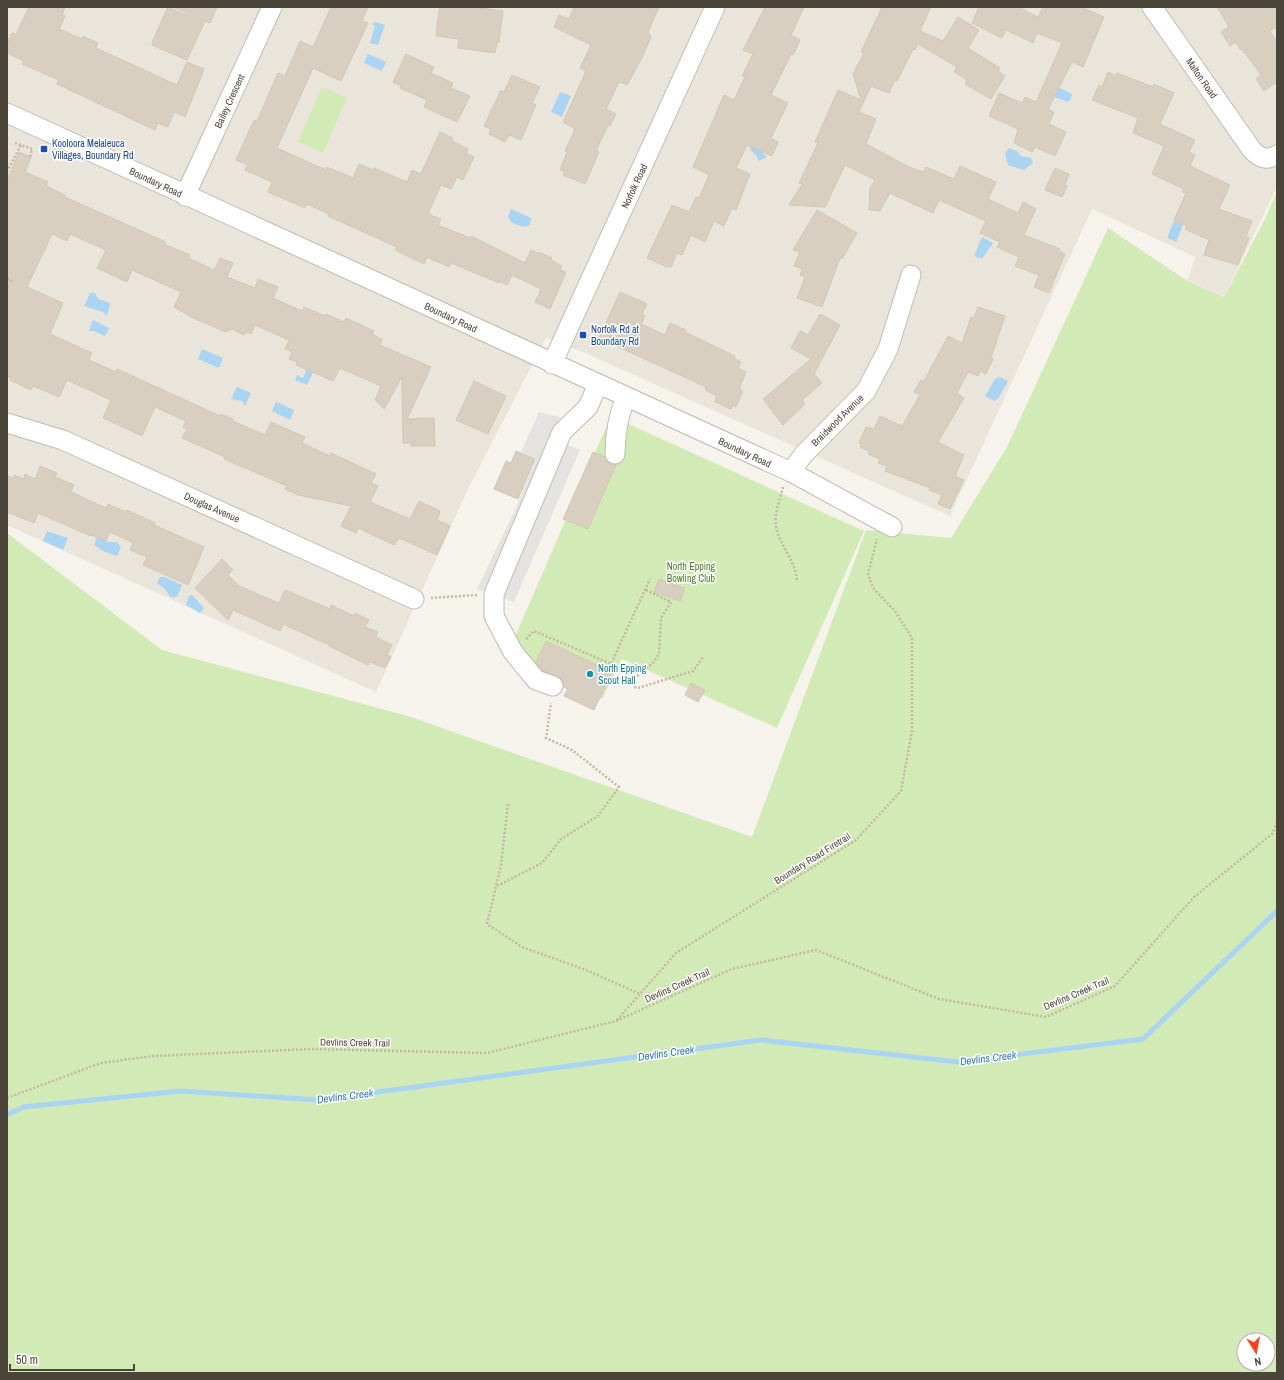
<svg xmlns="http://www.w3.org/2000/svg" width="1284" height="1380" font-family="'Archivo Narrow',sans-serif">
<style>
.residential{fill:#eae5da}
.green{fill:#d2eab5;fill-rule:evenodd}
.parking{fill:#e5e3e0}
.water{fill:#a9d4f2}
.lines{fill:none;stroke-linecap:round;stroke-linejoin:round}
.stream{stroke:#a9d4f2;stroke-width:5}
.building{fill:#d8cfc1;stroke:#d3c7b4}
.minor-casing{stroke:#c2bbae;stroke-width:21}
.path{stroke:#c4b79f;stroke-width:2.5;stroke-dasharray:2 2;stroke-linecap:butt}
.minor{stroke:#fff;stroke-width:19}
.transit-dot{fill:#1a4fb4;stroke:#fff;stroke-width:1.5}
.culture-dot{fill:#0f9aa8;stroke:#fff;stroke-width:1.5}
.labels{text-anchor:middle;stroke-width:3;stroke-linejoin:round;paint-order:stroke}
.street-label{font-size:10px;fill:#4b4439;stroke:#fff}
.transit-label{font-size:10px;fill:#164399;stroke:#fff;text-anchor:start}
.park-label{font-size:10px;fill:#4a7f2a;stroke:#fff}
.culture-label{font-size:10px;fill:#0d838f;stroke:#fff;text-anchor:start}
.water-label{font-size:11px;font-style:italic;fill:#2e7ab2;stroke:#fff}
</style>
<rect width="100%" height="100%" fill="#f6f3ec"/>
<polygon class="residential" points="7,7 1277,7 1277,187 1224,297 1188,280 1195,257 1092,209 950,516 585,353 546,338 468,489 376,692 7,525"/>
<g class="green">
<polygon points="322,87 347,98 323,153 298,142"/>
<path d="M1277 191V1373H7V533L162 650 408 716 752 837 866 530 951 538 1007 447 1108 228 1186 280 1224 297 1266 217ZM1244 1340H1268V1364H1244Z"/>
<polygon points="611,416 864,531 777,728 622,659 602,699 507,655"/>
</g>
<polygon class="parking" points="539,412 560,417 551,438 580,450 514,602 477,589 514,512 536,459 521,452"/>
<g class="water">
<polygon points="376,22 385,25 378,45 370,43 375,26 372,24"/>
<polygon points="368,54 386,62 382,71 364,63"/>
<polygon points="1058,87 1072,94 1071,99 1068,102 1052,96"/>
<polygon points="560,92 571,96 562,117 551,112"/>
<polygon points="751,145 760,150 767,157 759,161 756,155 750,150"/>
<polygon points="1009,148 1017,151 1021,156 1031,158 1033,163 1024,170 1008,165 1005,153"/>
<polygon points="511,209 531,218 530,225 524,227 512,223 508,217"/>
<polygon points="1174,221 1183,225 1176,242 1167,238"/>
<polygon points="982,237 993,243 982,259 974,256"/>
<polygon points="90,293 95,293 98,299 110,303 107,316 103,312 84,306"/>
<polygon points="93,320 109,328 105,336 94,331 89,331"/>
<polygon points="202,349 223,358 219,368 198,359"/>
<polygon points="310,361 317,364 307,385 295,380 297,375 303,378"/>
<polygon points="1000,377 1008,381 998,399 994,401 985,396 995,379"/>
<polygon points="237,387 251,393 245,406 242,401 231,399"/>
<polygon points="276,402 294,410 290,420 272,411"/>
<polygon points="47,531 68,538 63,550 43,541"/>
<polygon points="97,537 108,542 117,542 121,547 117,556 105,552 94,545"/>
<polygon points="160,577 164,577 182,585 177,597 170,597 165,589 157,583"/>
<polygon points="192,595 204,608 200,613 186,605 189,596"/>
</g>
<g class="lines">
<polyline class="stream" points="7,1115 23,1107 181,1091 319,1100 761,1040 958,1062 1143,1039 1277,911"/>
</g>
<g class="building">
<polygon points="29,7 65,7 62,15 65,16 59,29 82,39 83,36 98,43 96,48 177,85 187,62 204,69 185,117 174,112 168,127 158,123 155,130 57,84 59,80 22,64 24,61 7,53 7,44 12,33 16,34"/>
<polygon points="168,7 186,15 187,13 173,7 217,7 210,23 205,21 187,60 152,45 153,40"/>
<polygon points="331,7 368,7 362,21 368,23 341,81 313,68 277,148 326,170 327,167 353,178 359,164 373,170 374,168 407,182 412,170 421,174 440,132 453,138 452,141 468,149 466,153 474,157 463,180 457,177 451,189 441,185 428,214 441,219 438,225 470,238 471,236 525,263 531,250 537,253 539,252 552,258 551,260 562,266 560,270 566,272 550,309 535,302 541,289 512,275 507,285 500,281 499,283 451,263 449,267 427,257 424,264 395,250 397,247 328,216 329,214 307,204 305,208 268,192 272,182 245,170 248,165 236,160 254,120 257,121 278,73 285,76 300,41 313,47"/>
<polygon points="443,7 472,7 503,11 499,42 497,42 495,53 458,48 459,39 436,36 439,9 442,9"/>
<polygon points="574,7 659,7 648,32 651,37 643,56 627,85 619,82 606,109 616,114 610,126 608,125 596,151 599,152 585,184 563,175 565,172 560,170 567,152 565,151 575,129 563,122 586,71 580,68 591,45 554,27 559,15 569,19"/>
<polygon points="765,7 804,7 791,35 800,40 793,55 791,54 771,95 788,103 771,138 778,142 772,156 747,145 736,168 750,174 736,210 732,208 724,226 714,221 705,242 691,235 682,255 677,253 671,267 667,267 647,258 672,205 689,212 696,197 699,198 709,175 693,167 724,95 734,100 745,77 742,76 753,54 743,50"/>
<polygon points="882,7 931,7 920,31 943,41 958,17 979,30 968,48 1000,68 998,71 1005,76 991,99 965,84 967,80 954,72 957,67 918,44 915,50 913,49 897,81 895,80 889,93 871,86 859,112 876,119 866,144 909,167 924,172 926,167 954,179 960,166 996,182 988,199 1018,213 1023,202 1036,209 1024,235 1060,249 1059,251 1065,254 1049,293 1034,287 1039,275 1015,266 1019,257 997,247 1000,242 980,233 986,221 939,200 933,213 890,193 880,211 869,210 870,188 875,180 845,165 825,207 789,205 802,184 799,183 818,143 815,142 838,90 861,100 853,74 864,53 861,52"/>
<polygon points="979,7 1018,7 1038,17 1043,7 1081,7 1104,17 1083,67 1072,62 1048,109 1054,112 1049,124 1066,132 1055,156 1035,147 1032,152 1014,143 1018,129 989,116 999,93 1022,103 1025,97 1036,102 1062,43 1037,33 1033,43 1006,30 1002,38 972,23"/>
<polygon points="1217,7 1277,7 1277,27 1270,31 1277,42 1277,82 1264,91 1256,79 1261,75 1242,49 1241,50 1235,42 1230,46 1221,32 1229,27"/>
<polygon points="406,54 434,67 431,73 453,83 451,88 470,96 457,122 424,107 427,100 400,88 401,86 393,82"/>
<polygon points="1108,72 1116,76 1117,73 1153,87 1154,84 1174,93 1160,124 1195,140 1189,152 1195,155 1190,166 1230,185 1219,209 1252,221 1246,236 1249,238 1238,265 1204,255 1209,240 1185,229 1187,226 1174,220 1186,193 1182,192 1184,189 1152,174 1164,146 1133,133 1138,118 1092,100 1099,85 1102,87"/>
<polygon points="512,75 540,87 532,103 536,105 521,140 509,135 505,142 489,134 491,129 484,126 501,90 504,92"/>
<polygon points="19,152 31,157 25,172 48,182 46,186 65,195 65,197 166,242 164,244 190,255 188,258 214,270 220,258 233,263 227,277 255,288 258,279 278,287 273,298 302,311 304,307 325,316 326,314 344,322 346,318 374,331 372,334 382,340 380,345 431,367 407,419 434,418 435,446 411,446 411,443 403,443 402,377 384,409 375,400 381,386 340,368 333,381 296,365 297,362 289,359 292,352 285,349 289,340 255,325 251,334 246,332 244,335 232,329 226,332 193,318 174,307 181,292 132,270 127,282 97,268 106,250 70,234 67,241 52,234 27,287 63,303 50,334 92,353 89,360 116,372 117,369 220,416 221,414 233,419 233,421 265,435 271,422 305,437 302,443 330,456 331,453 376,474 371,483 378,486 370,502 410,519 419,501 440,511 437,520 450,526 437,555 399,538 394,545 358,528 356,533 341,526 351,506 298,495 285,489 287,486 224,459 225,457 182,438 187,429 183,427 186,421 155,407 142,436 103,418 111,400 67,380 59,397 33,386 31,390 10,380 11,378 7,376 7,181"/>
<polygon points="1055,168 1069,174 1065,185 1067,186 1062,197 1045,190"/>
<polygon points="817,210 857,233 842,259 840,258 822,307 797,298 805,277 800,275 802,269 794,266 800,252 793,250"/>
<polygon points="620,292 647,304 642,314 645,316 641,324 665,335 670,323 686,330 685,332 735,356 734,358 741,362 738,368 746,372 739,389 743,391 736,407 733,405 731,409 715,402 717,396 705,390 706,387 599,338"/>
<polygon points="978,307 1005,316 991,358 993,359 986,374 980,371 978,376 968,372 957,393 964,398 938,442 964,455 955,476 964,480 950,509 938,504 942,495 929,490 930,488 885,471 887,466 878,463 880,459 868,454 869,451 860,447 862,444 859,443 866,427 874,429 880,416 902,426 920,395 914,392 921,380 924,381 948,336 962,343 971,317 974,318"/>
<polygon points="820,314 840,325 814,374 822,383 802,400 805,404 783,425 763,399 811,359 791,348 800,331 808,335"/>
<polygon points="474,381 506,396 488,434 456,420"/>
<polygon points="516,451 535,459 518,499 494,489 506,461 511,463"/>
<polygon points="593,452 605,457 610,464 616,465 588,529 563,519"/>
<polygon points="40,466 57,473 55,477 74,485 71,492 106,508 108,504 126,512 127,510 155,523 154,525 204,547 188,585 143,565 147,557 130,550 133,543 110,532 106,541 92,535 91,536 38,513 34,523 7,512 7,476 13,478 15,475 24,479 25,474 35,479"/>
<polygon points="222,559 233,570 228,575 239,586 279,603 285,590 330,609 331,605 354,616 355,613 369,620 365,627 378,632 376,637 392,645 387,655 391,657 385,668 370,662 368,665 329,646 329,645 283,624 280,631 233,610 228,620 195,588"/>
<polygon points="659,579 685,588 680,601 654,592"/>
<polygon points="546,641 612,672 594,710 564,696 568,689 564,687 562,679 543,671 536,662"/>
<polygon points="691,683 705,690 698,702 685,695"/>
</g>
<g class="lines">
<defs>
<g id="minor">
<path d="M1152 7 1252 150C1260 158 1266 161 1277 155"/>
<polyline points="7,113 791,472 892,527"/>
<polyline points="185,196 272,7"/>
<polyline points="552,364 715,7"/>
<polyline points="7,423 63,440 414,599"/>
<path d="M615 454C615 433 618 416 626 397"/>
<polyline points="791,472 803,455 866,391 888,349 911,275"/>
<polyline points="553,686 536,680 513,652 494,616 494,594 562,432 588,407 598,384"/>
</g>
</defs>
<use href="#minor" class="minor-casing"/>
<g class="path">
<polyline points="15,143 32,149 30,157"/>
<polyline points="7,172 21,145"/>
<polyline points="7,279 14,282"/>
<path d="M783 487C780 500 774 514 776 527 780 546 796 561 797 582"/>
<polyline points="646,590 671,602 661,618 659,654 653,663 632,680 634,687 638,688 693,671 703,657"/>
<polyline points="431,598 477,595"/>
<polyline points="526,639 534,631 611,664 650,579"/>
<polyline points="508,804 501,865 487,924 522,947 586,970 640,994"/>
<polyline points="497,886 542,863 561,839 598,816 619,787 572,750 546,738 551,703"/>
<polyline points="617,1020 676,953 856,840 901,791 912,731 912,638 895,611 873,588 868,574 877,539"/>
<polyline points="7,1098 101,1063 153,1056 311,1049 487,1053 616,1021 732,969 816,950 939,999 1046,1017 1115,986 1194,897 1272,834 1277,823"/>
</g>
<use href="#minor" class="minor"/>
</g>
<g class="transit-dot">
<rect x="40" y="145" width="8" height="8" rx="2"/>
<rect x="579" y="331" width="8" height="8" rx="2"/>
</g>
<circle class="culture-dot" cx="590" cy="674" r="4"/>
<g class="labels">
<g class="street-label">
<text transform="translate(1202 78) rotate(55)" y="4">Malton Road</text>
<text transform="translate(229 101) rotate(-65)" y="4">Bailey Crescent</text>
<text transform="translate(156 182) rotate(25)" y="4">Boundary Road</text>
<text transform="translate(634 186) rotate(-65)" y="4">Norfolk Road</text>
<text transform="translate(451 317) rotate(25)" y="4">Boundary Road</text>
<text transform="translate(837 420) rotate(-45)" y="4">Braidwood Avenue</text>
<text transform="translate(745 452) rotate(25)" y="4">Boundary Road</text>
<text transform="translate(212 507) rotate(24)" y="4">Douglas Avenue</text>
<text transform="translate(812 858) rotate(-32)" y="4">Boundary Road Firetrail</text>
<text transform="translate(677 985) rotate(-24)" y="4">Devlins Creek Trail</text>
<text transform="translate(1076 993) rotate(-23)" y="4">Devlins Creek Trail</text>
<text transform="translate(355 1042) rotate(1)" y="4">Devlins Creek Trail</text>
</g>
<g class="transit-label">
<text x="52" y="147">Kooloora Melaleuca<tspan x="52" dy="12">Villages, Boundary Rd</tspan></text>
<text x="591" y="333">Norfolk Rd at<tspan x="591" dy="12">Boundary Rd</tspan></text>
</g>
<g class="park-label">
<text x="691" y="570">North Epping<tspan x="691" dy="12">Bowling Club</tspan></text>
</g>
<g class="culture-label">
<text x="598" y="672">North Epping<tspan x="598" dy="12">Scout Hall</tspan></text>
</g>
<g class="water-label">
<text transform="translate(666 1053) rotate(-8)" y="4">Devlins Creek</text>
<text transform="translate(988 1058) rotate(-7)" y="4">Devlins Creek</text>
<text transform="translate(345 1096) rotate(-7)" y="4">Devlins Creek</text>
</g>
</g>
<rect width="1284" height="1380" fill="none" stroke="#4b4439" stroke-width="16"/>
<g transform="translate(1256 1352) rotate(169)"><circle r="19" fill="#ffffff" stroke="#b7b4b0"/>
<path d="M0-3L7 15L0 10L-7 15Z" fill="#fc3f1d"/>
<text y="-6" font-size="11" font-weight="bold" text-anchor="middle" fill="#4b4439">N</text>
</g>
<path d="M10 1364v6h124v-6" fill="none" stroke="#4b4439" stroke-width="2"/>
<text x="16" y="1364" font-size="12" fill="#4b4439" stroke="#ffffff" stroke-width="3" paint-order="stroke">50 m</text>
</svg>
